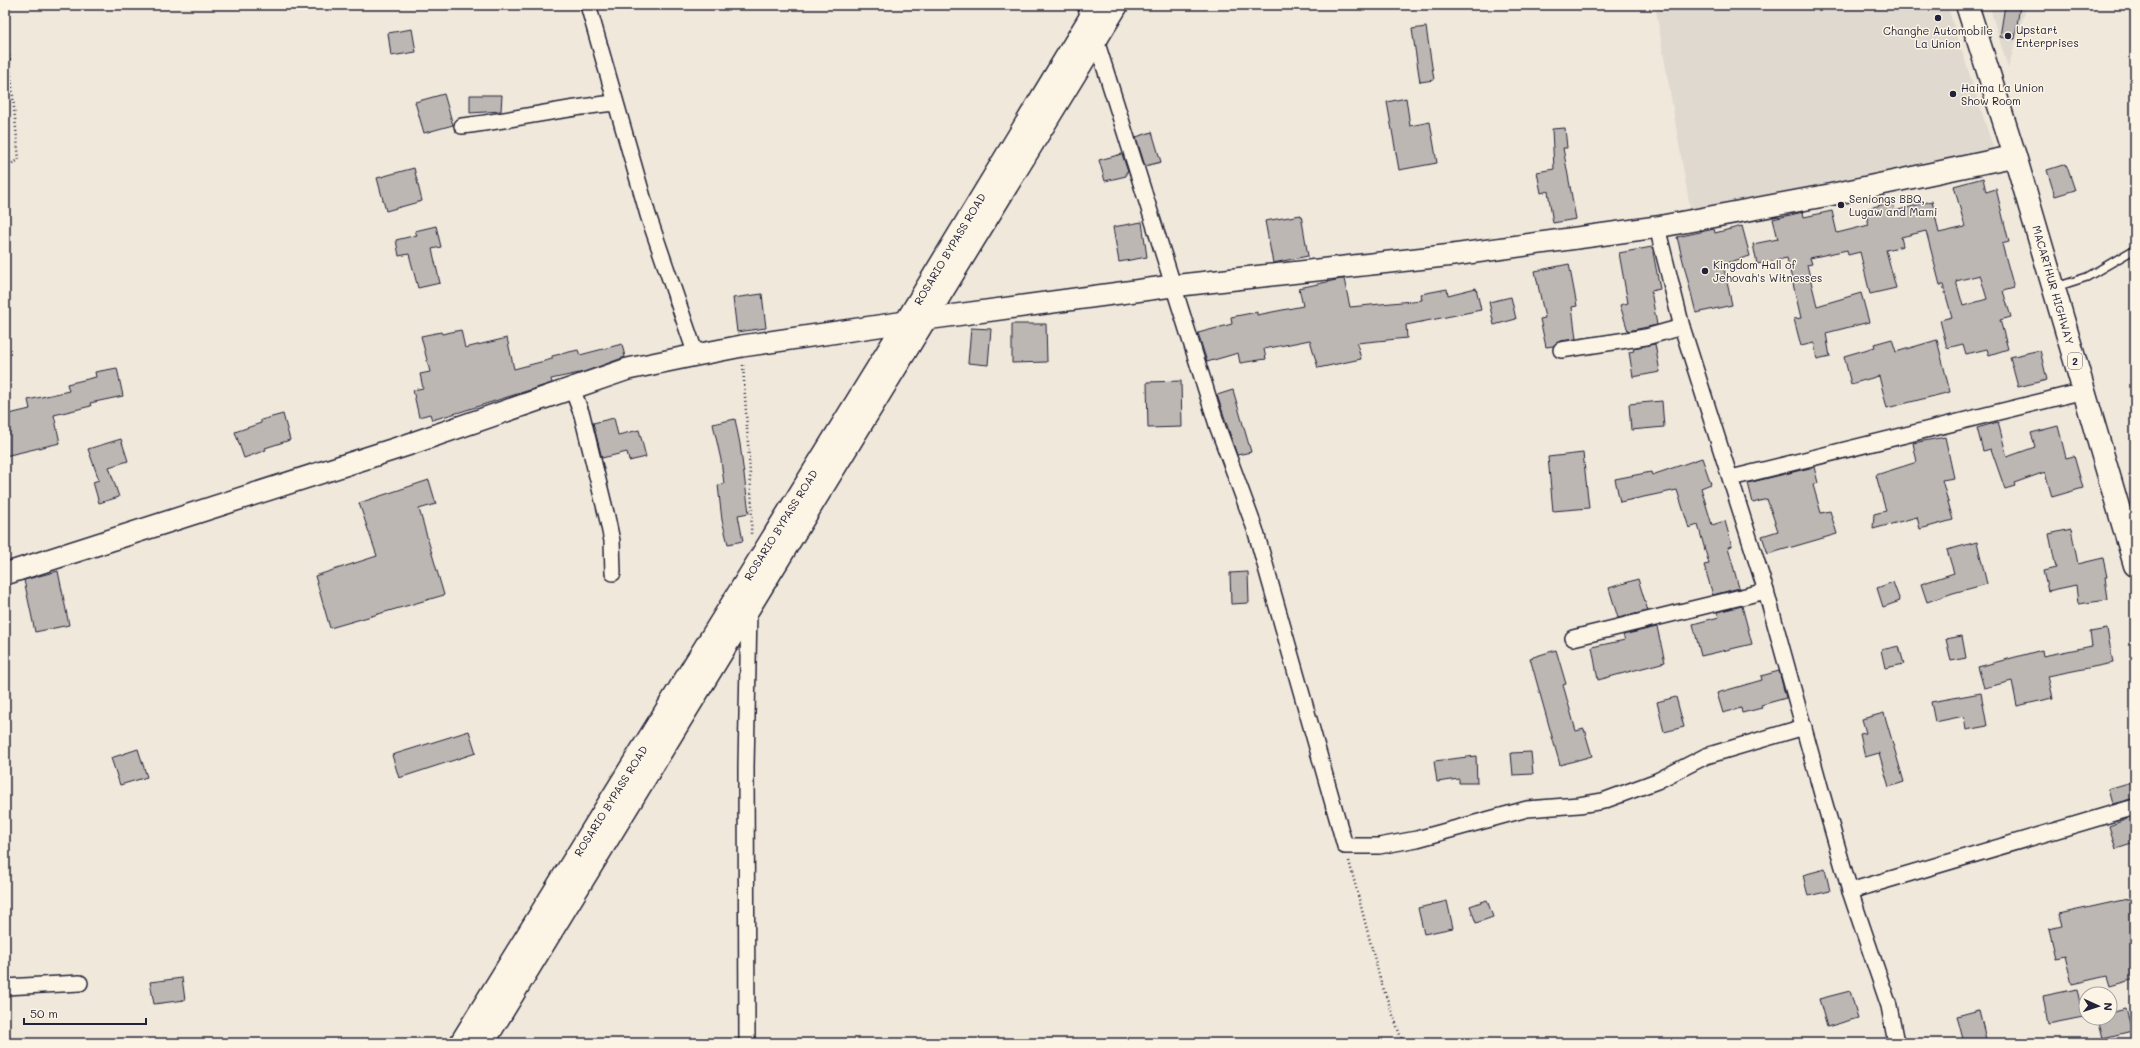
<svg xmlns="http://www.w3.org/2000/svg" width="2140" height="1048" font-family="Mali,sans-serif">
<style>
.built{fill:#e0d9cf}
.building{fill:#bcb7b3;stroke:#22223b;fill-rule:evenodd}
.lines{fill:none;stroke-linecap:round;stroke-linejoin:round}
.lane-casing{stroke:#22223b;stroke-width:10}
.street-casing{stroke:#22223b;stroke-width:18}
.secondary-casing{stroke:#22223b;stroke-width:24}
.primary-casing{stroke:#22223b;stroke-width:25}
.highway-casing{stroke:#22223b;stroke-width:25}
.path{stroke:#22223b;stroke-width:2.5;stroke-dasharray:1 3;stroke-linecap:butt}
.lane{stroke:#fcf5e5;stroke-width:7}
.street{stroke:#fcf5e5;stroke-width:15}
.secondary{stroke:#fcf5e5;stroke-width:21}
.primary{stroke:#fcf5e5;stroke-width:22}
.highway{stroke:#fcf5e5;stroke-width:22}
.poi-dot{fill:#22223b;stroke:#fcf5e5;stroke-width:1.5}
.labels{text-anchor:middle;stroke-width:3;stroke-linejoin:round;paint-order:stroke}
.shield{fill:#fcf5e5;stroke:#63616e;stroke-width:1}
.shield-label{font-size:10px;font-weight:bold;fill:#22223b}
.poi-label{font-size:11px;fill:#22223b;stroke:#fcf5e5;text-anchor:start}
.street-label{font-size:11px;fill:#22223b;stroke:#fcf5e5}
</style>
<rect width="100%" height="100%" fill="#efe8db"/>
<filter id="ink" filterUnits="userSpaceOnUse"><feTurbulence type="fractalNoise" baseFrequency=".025" numOctaves="2"/><feDisplacementMap in="SourceGraphic" scale="8" xChannelSelector="R" yChannelSelector="G"/><feConvolveMatrix kernelMatrix="1 2 1 2 8 2 1 2 1" color-interpolation-filters="sRGB"/></filter>
<g filter="url(#ink)">
<g class="built">
<polygon points="1655,5 1947,5 1995,153 1692,220"/>
<polygon points="1989,5 2027,5 2008,68"/>
</g>
<g class="building">
<polygon points="2005,5 2020,5 2015,39 2000,37"/>
<polygon points="1426,27 1434,80 1420,82 1412,29"/>
<polygon points="412,29 416,52 391,56 388,33"/>
<polygon points="444,94 453,125 424,133 415,102"/>
<polygon points="470,95 502,95 501,111 470,113"/>
<polygon points="1406,98 1410,126 1430,122 1437,163 1399,170 1387,102"/>
<polygon points="1565,128 1567,148 1563,148 1576,219 1553,223 1548,191 1541,193 1537,172 1554,169 1552,129"/>
<polygon points="1152,132 1161,162 1145,166 1136,137"/>
<polygon points="1122,154 1128,172 1126,172 1126,176 1105,181 1099,160"/>
<polygon points="2066,164 2075,190 2055,196 2047,170"/>
<polygon points="414,168 422,201 386,211 377,178"/>
<path d="M1983 178 1986 192 1996 189 2009 242 2002 244 2014 288 2003 291 2011 317 2000 320 2008 349 1989 355 1987 349 1966 354 1963 344 1947 348 1940 320 1952 317 1943 285H1940L1926 231 1901 237 1903 246 1886 250 1896 288 1870 294 1860 252 1848 255 1847 250 1810 258 1812 264 1807 265 1817 306 1861 293 1869 322 1826 333 1830 357 1817 360 1814 343 1801 346 1794 319 1801 318 1787 258 1757 264 1753 244 1778 239 1773 219 1803 212 1804 217 1832 211 1837 233 1869 225 1865 209 1893 202 1895 211 1932 201 1939 233 1965 227 1954 186ZM1980 275 1987 299 1963 306 1956 281Z"/>
<polygon points="1301,215 1308,256 1273,263 1265,221"/>
<polygon points="1142,222 1147,257 1119,262 1113,227"/>
<polygon points="436,226 441,247 432,249 440,283 418,288 409,254 399,256 396,240 417,235 415,231"/>
<polygon points="1742,226 1750,256 1723,264 1732,305 1696,313 1677,237 1714,229 1715,233"/>
<polygon points="1652,247 1660,289 1651,291 1657,325 1628,331 1620,305 1628,303 1619,253"/>
<polygon points="1569,264 1577,306 1572,307 1576,339 1560,341 1553,346 1546,347 1540,319 1545,318 1535,271"/>
<polygon points="1341,279 1344,279 1350,307 1422,300 1421,294 1447,289 1448,295 1476,288 1481,310 1406,325 1407,338 1357,343 1361,359 1318,368 1310,340 1264,349 1266,359 1240,363 1238,353 1207,362 1198,333 1232,324 1231,317 1257,312 1257,315 1303,306 1299,288"/>
<polygon points="762,294 766,328 737,332 733,298"/>
<polygon points="1511,297 1516,319 1494,325 1489,302"/>
<polygon points="1012,324 1046,324 1047,362 1012,363"/>
<polygon points="971,328 991,329 988,365 968,363"/>
<polygon points="461,330 465,348 507,338 514,369 552,359 552,356 578,350 580,355 622,344 625,357 584,372 551,379 552,383 460,412 432,420 430,414 419,417 413,390 423,388 420,374 430,372 421,336 441,332 442,334"/>
<polygon points="1892,339 1896,352 1937,340 1950,392 1887,408 1879,376 1851,384 1844,356 1875,347 1874,344"/>
<polygon points="1655,344 1660,372 1633,377 1629,352 1634,351 1633,348"/>
<polygon points="2040,350 2047,380 2018,387 2010,357"/>
<polygon points="117,368 123,396 90,403 91,406 54,415 60,443 5,456 5,415 30,409 28,400 69,391 67,384 96,377 95,372"/>
<polygon points="1181,381 1182,427 1148,428 1147,382"/>
<polygon points="1233,390 1251,452 1237,455 1217,395"/>
<polygon points="1662,401 1664,427 1631,430 1629,404"/>
<polygon points="283,414 290,440 265,448 266,450 244,458 235,432 261,423 261,420"/>
<polygon points="614,418 618,435 639,430 646,457 629,461 627,452 602,458 593,423"/>
<polygon points="735,419 740,444 749,513 738,515 743,541 728,544 722,520 718,485 724,484 721,460 713,424"/>
<polygon points="1998,422 2007,457 2035,447 2031,433 2058,426 2066,458 2074,456 2083,488 2052,497 2045,472 2014,483 2015,486 2005,489 1991,449 1983,451 1977,428"/>
<polygon points="1945,437 1954,478 1942,480 1953,520 1920,529 1917,517 1873,529 1874,514 1886,511 1876,475 1917,462 1913,443"/>
<polygon points="121,439 128,461 109,467 119,497 99,503 93,482 99,480 88,449"/>
<polygon points="1583,453 1589,508 1553,511 1548,457"/>
<polygon points="1702,458 1711,484 1701,488 1712,525 1725,521 1732,546 1728,547 1739,588 1713,595 1704,565 1709,564 1698,525 1689,528 1677,490 1620,502 1615,479 1651,472 1652,475"/>
<polygon points="1814,467 1818,483 1813,485 1821,513 1830,511 1837,534 1768,554 1762,536 1778,531 1767,499 1753,503 1748,483"/>
<polygon points="429,480 436,504 419,509 444,595 330,628 315,576 377,556 359,503"/>
<polygon points="2071,529 2078,564 2103,558 2107,577 2105,577 2108,600 2078,604 2076,585 2048,591 2043,571 2056,568 2049,534"/>
<polygon points="1977,542 1987,584 1953,593 1927,602 1921,584 1954,573 1947,550"/>
<polygon points="58,571 69,625 35,632 24,580"/>
<polygon points="1248,572 1249,603 1231,604 1230,573"/>
<polygon points="1638,579 1648,611 1618,618 1609,588"/>
<polygon points="1893,582 1900,601 1883,607 1877,588"/>
<polygon points="1742,606 1752,644 1701,656 1693,624 1719,617 1717,612"/>
<polygon points="1657,627 1665,662 1598,680 1592,647 1625,640 1623,635"/>
<polygon points="2107,629 2113,663 2048,676 2053,698 2017,706 2012,681 1984,688 1978,667 2042,650 2043,656 2092,646 2090,632"/>
<polygon points="1962,636 1966,658 1951,661 1946,639"/>
<polygon points="1899,646 1904,664 1885,668 1881,650"/>
<polygon points="1556,650 1566,684 1563,685 1576,731 1584,729 1592,756 1560,765 1530,658"/>
<polygon points="1779,671 1786,698 1761,705 1762,708 1742,713 1741,708 1723,713 1717,693 1762,680 1761,676"/>
<polygon points="1981,693 1987,726 1966,730 1964,716 1935,722 1931,702"/>
<polygon points="1676,697 1684,727 1664,732 1657,702"/>
<polygon points="1884,713 1904,782 1889,787 1879,753 1865,757 1860,734 1866,733 1862,719"/>
<polygon points="469,731 476,753 399,778 392,755"/>
<polygon points="138,749 147,777 120,785 111,758"/>
<polygon points="1531,752 1533,774 1513,775 1511,753"/>
<polygon points="1476,756 1477,783 1459,783 1459,779 1437,782 1434,761"/>
<polygon points="2135,781 2135,798 2112,804 2108,789"/>
<polygon points="2135,816 2135,843 2116,849 2109,826"/>
<polygon points="1825,869 1830,891 1808,896 1803,875"/>
<polygon points="2132,898 2135,912 2135,979 2110,986 2107,976 2072,984 2065,956 2056,958 2049,929 2062,926 2059,914"/>
<polygon points="1487,900 1493,917 1476,923 1470,906"/>
<polygon points="1447,901 1453,928 1424,934 1418,908"/>
<polygon points="182,978 185,1000 154,1004 150,982"/>
<polygon points="2077,989 2083,1017 2048,1024 2043,996"/>
<polygon points="1850,991 1858,1018 1827,1027 1819,999"/>
<polygon points="2126,1009 2132,1031 2103,1038 2098,1018 2110,1018 2110,1013"/>
<polygon points="1979,1010 1987,1043 1964,1043 1957,1016"/>
</g>
<g class="lines">
<defs>
<polyline id="lane" points="2056,287 2087,277 2135,249"/>
<g id="street">
<polyline points="588,5 648,215 696,355"/>
<polyline points="1085,5 1218,428 1255,529 1345,846 1379,846 1417,839 1527,809 1579,805 1603,801 1657,781 1706,756 1804,727"/>
<path d="M462 126C514 120 562 108 615 103"/>
<polyline points="1657,227 1682,327 1766,591 1822,794 1850,891 1889,1006 1896,1043"/>
<polyline points="1561,350 1646,337 1682,327"/>
<polyline points="572,388 582,415 607,517 612,541 613,573"/>
<polyline points="1731,478 2084,391"/>
<polyline points="1573,638 1766,591"/>
<polyline points="1850,891 2135,807"/>
<polyline points="5,987 80,983"/>
<polyline points="747,1043 746,767 749,610"/>
</g>
<polyline id="secondary" points="5,574 407,445 628,369 696,355 742,346 926,319 1172,286 1453,255 1657,227 1829,195 2015,156"/>
<g id="primary">
<polyline points="461,1043 906,322 1098,5"/>
<polyline points="483,1043 1117,5"/>
</g>
<polyline id="highway" points="1967,5 2015,156 2135,565"/>
</defs>
<use href="#lane" class="lane-casing"/>
<use href="#street" class="street-casing"/>
<use href="#secondary" class="secondary-casing"/>
<use href="#primary" class="primary-casing"/>
<use href="#highway" class="highway-casing"/>
<g class="path">
<polyline points="5,167 19,160 9,55"/>
<polyline points="743,365 752,506 751,535"/>
<polyline points="1349,861 1380,979 1403,1043"/>
</g>
<use href="#lane" class="lane"/>
<use href="#street" class="street"/>
<use href="#secondary" class="secondary"/>
<use href="#primary" class="primary"/>
<use href="#highway" class="highway"/>
</g>
</g>
<g class="poi-dot">
<circle cx="1938" cy="18" r="4"/>
<circle cx="2008" cy="36" r="4"/>
<circle cx="1953" cy="94" r="4"/>
<circle cx="1841" cy="205" r="4"/>
<circle cx="1705" cy="271" r="4"/>
</g>
<g class="labels">
<rect class="shield" x="2068" y="353" width="14" height="16" rx="3"/>
<g class="shield-label">
<text x="2075" y="365">2</text>
</g>
<g class="poi-label">
<text x="2016" y="34">Upstart<tspan x="2016" dy="13">Enterprises</tspan></text>
<text x="1938" y="35" text-anchor="middle">Changhe Automobile<tspan x="1938" dy="13">La Union</tspan></text>
<text x="1961" y="92">Haima La Union<tspan x="1961" dy="13">Show Room</tspan></text>
<text x="1849" y="203">Seniongs BBQ,<tspan x="1849" dy="13">Lugaw and Mami</tspan></text>
<text x="1713" y="269">Kingdom Hall of<tspan x="1713" dy="13">Jehovah's Witnesses</tspan></text>
</g>
<g class="street-label">
<text transform="translate(950 249) rotate(-59)" y="4">ROSARIO BYPASS ROAD</text>
<text transform="translate(2053 285) rotate(74)" y="4">MACARTHUR HIGHWAY</text>
<text transform="translate(781 525) rotate(-58)" y="4">ROSARIO BYPASS ROAD</text>
<text transform="translate(611 801) rotate(-58)" y="4">ROSARIO BYPASS ROAD</text>
</g>
</g>
<rect width="2140" height="1048" fill="none" stroke="#fcf5e5" stroke-width="20"/>
<rect x="10" y="10" width="2120" height="1028" fill="none" stroke="#22223b" stroke-width="1.5" filter="url(#ink)"/>
<g transform="translate(2098 1006) rotate(93)"><circle r="19" fill="#fcf5e5" stroke="#a5a1a1"/>
<path d="M0-3L7 15L0 10L-7 15Z" fill="#22223b"/>
<text y="-6" font-size="11" font-weight="bold" text-anchor="middle" fill="#22223b">N</text>
</g>
<path d="M24 1018v6h122v-6" fill="none" stroke="#22223b" stroke-width="2"/>
<text x="30" y="1018" font-size="12" fill="#22223b" stroke="#fcf5e5" stroke-width="3" paint-order="stroke">50 m</text>
</svg>
